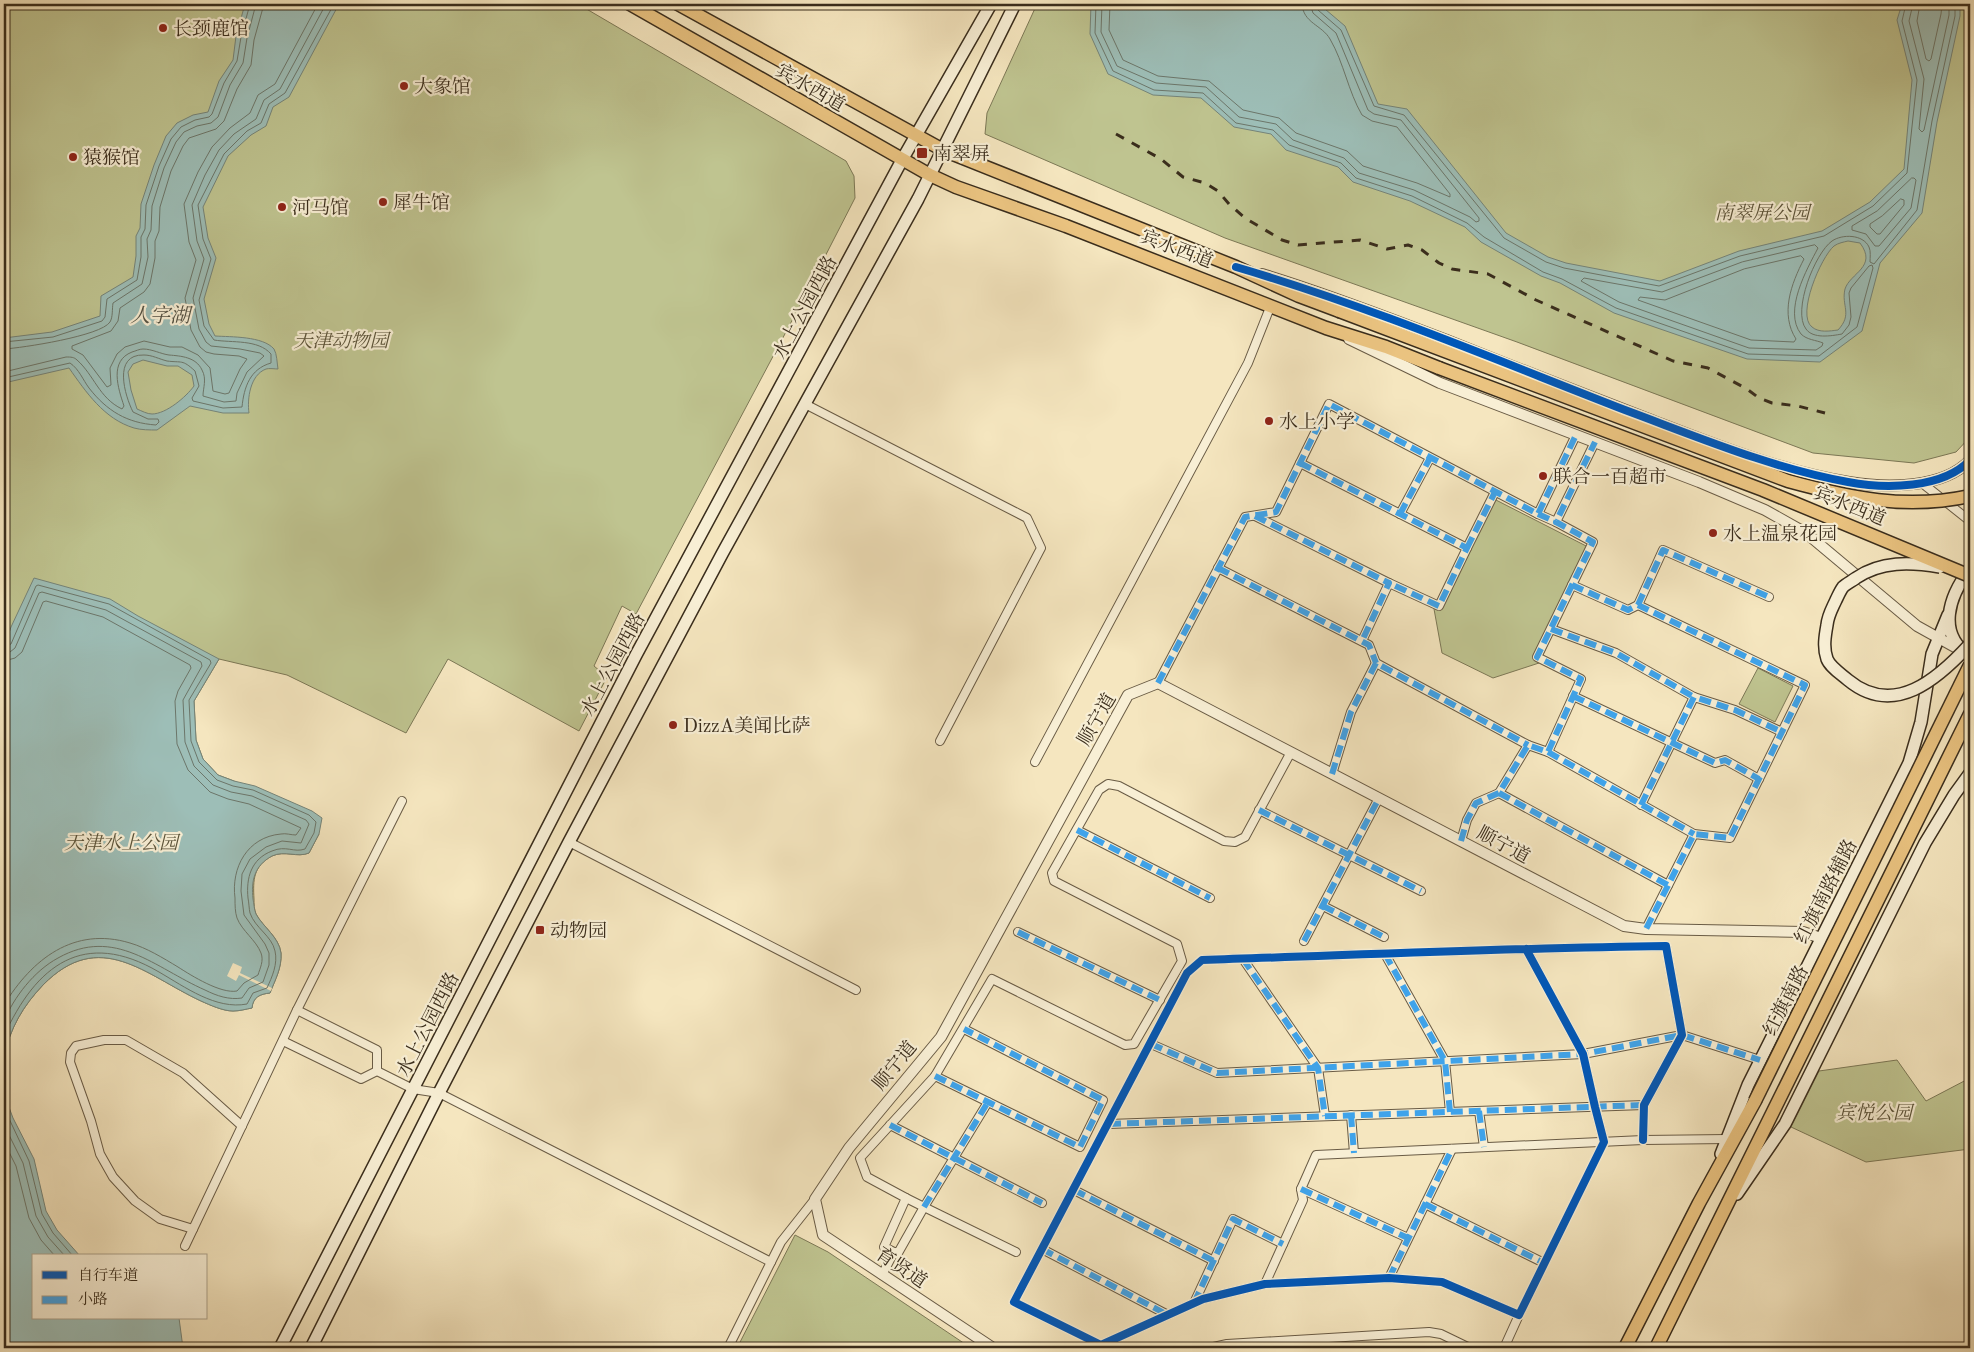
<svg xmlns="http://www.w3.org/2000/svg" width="1974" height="1352" font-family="'Old Standard TT','Noto Serif SC',serif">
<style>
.green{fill:#bfc490;stroke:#7c7856}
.water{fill:#9dbeb7;stroke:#758479;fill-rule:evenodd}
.pier{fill:#f5e6bf}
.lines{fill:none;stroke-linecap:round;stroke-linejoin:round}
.shore{stroke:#6c766a;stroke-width:1}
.minor-casing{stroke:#695b45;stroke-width:10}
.tertiary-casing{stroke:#695b45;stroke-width:12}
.secondary-casing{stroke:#3a2d1c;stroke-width:14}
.primary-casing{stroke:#3a2d1c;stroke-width:15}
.minor{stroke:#f8efd5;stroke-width:8}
.tertiary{stroke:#f8efd5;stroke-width:10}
.secondary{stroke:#f8efd5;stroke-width:11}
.primary{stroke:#eac380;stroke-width:12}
.rail{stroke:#3a2d1c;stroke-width:3;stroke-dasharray:9 9;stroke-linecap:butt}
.secondary-bridge-casing{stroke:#3a2d1c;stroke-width:14;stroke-linecap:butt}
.primary-bridge-casing{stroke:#3a2d1c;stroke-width:15;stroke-linecap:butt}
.secondary-bridge{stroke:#f8efd5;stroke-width:11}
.primary-bridge{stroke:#eac380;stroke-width:12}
.quiet{stroke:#3fa3ea;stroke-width:6;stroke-dasharray:12 6;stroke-linecap:butt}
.cycleway-casing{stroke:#f8efd5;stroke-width:11}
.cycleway{stroke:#0057b8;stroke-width:8}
.poi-dot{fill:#8f2418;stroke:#f8efd5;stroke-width:2}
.labels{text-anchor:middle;stroke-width:4.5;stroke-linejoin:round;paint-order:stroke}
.poi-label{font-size:19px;fill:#3a2d1c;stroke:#f8efd5;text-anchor:start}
.street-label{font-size:19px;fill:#3a2d1c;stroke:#f8efd5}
.park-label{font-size:19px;font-style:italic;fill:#5b5339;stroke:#f8efd5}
.water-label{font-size:20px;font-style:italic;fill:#535143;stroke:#f8efd5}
</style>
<rect width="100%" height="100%" fill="#f5e6bf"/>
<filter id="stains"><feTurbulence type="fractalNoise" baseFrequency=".004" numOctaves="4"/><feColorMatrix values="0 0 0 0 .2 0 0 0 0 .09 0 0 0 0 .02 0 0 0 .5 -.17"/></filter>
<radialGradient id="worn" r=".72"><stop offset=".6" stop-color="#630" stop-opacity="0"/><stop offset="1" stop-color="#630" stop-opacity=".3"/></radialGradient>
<g class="green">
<path d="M4 4H578L846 161 854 176 855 198 795 315 636 614 622 606 594 666 607 677 579 731 448 659 406 733 287 675 219 659 194 701 196 740 203 759 218 775 234 781 319 834 309 853C297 858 285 850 272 856 253 866 253 880 254 899 254 904 254 909 256 914 263 927 279 937 281 953 282 968 275 980 270 993 260 994 253 997 252 1008 246 1009 240 1011 233 1011 223 1011 210 1005 201 1001 145 975 100 927 43 985 23 1006 10 1028 4 1057Z"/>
<polygon points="1037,4 1970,4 1970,437 1956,452 1914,463 1813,453 1517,342 1225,238 985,134 987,113"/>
<polygon points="1494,499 1592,549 1539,663 1493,678 1442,653 1434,609"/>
<polygon points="1758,668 1793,686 1775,722 1739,704"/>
<polygon points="1897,1060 1926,1101 1970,1078 1970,1149 1866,1162 1791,1127 1819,1071"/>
<polygon points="795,1235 828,1252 971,1348 737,1348"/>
</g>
<g class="water">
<path d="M245 4H339L289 97 273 107 266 126 251 135 228 156 203 207 208 238 216 258 204 299 209 324 215 336C231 337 263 336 274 349 277 354 277 363 278 369 275 369 269 368 266 369 250 375 247 399 249 413H223L190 406 157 430C150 430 141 430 134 428 104 419 86 392 69 368L4 383V338L52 332 100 316 101 296 133 277 136 256V236L140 228 141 204 154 165 166 136 177 123 193 115 208 112 219 81 233 60 236 36ZM143 360 167 366H178L192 375 194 386C186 397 166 414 152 414 147 414 142 411 137 409L131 390 128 372 133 364Z"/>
<path d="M1091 4H1319L1345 26 1378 104 1407 109 1506 233 1548 257 1566 263 1660 281 1739 251 1822 231 1870 202 1904 169 1912 80 1897 20 1902 4H1960V16L1937 122 1922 213 1880 263 1862 331 1820 362 1747 359 1614 313 1560 283 1541 276 1481 242 1465 227 1410 201 1353 182 1338 167 1286 150 1271 134 1234 127 1201 98 1153 95 1108 74 1090 34ZM1848 241 1860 243C1878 267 1850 273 1845 289 1841 306 1853 314 1838 330 1830 331 1819 333 1812 327 1796 315 1821 257 1834 246 1838 243 1844 242 1848 241Z"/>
<path d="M34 578 110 599 138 616 219 659 194 701 196 740 203 759 218 775 234 781 255 786 312 811 322 818 319 834 309 853C297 858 285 850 272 856 254 866 251 881 253 899 254 904 254 909 256 914 263 927 279 937 281 953 282 968 275 980 270 993 260 994 253 997 252 1008 246 1009 240 1011 233 1011 223 1011 210 1005 201 1001 145 975 100 927 43 985 23 1006 10 1028 4 1057V648L11 627Z"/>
<polygon points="4,1094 13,1118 34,1159 46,1211 57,1230 80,1256 34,1256 34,1318 179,1318 183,1348 4,1348"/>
</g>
<polygon class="pier" points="233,963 242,967 240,973 272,988 271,991 239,975 236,981 227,976"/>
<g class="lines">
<g class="shore">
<polyline points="264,4 254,40 251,65 237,89 224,121 216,129 189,138 183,146 171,171 160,207 159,231 155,241 155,258 150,284 144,292 120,308 118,321 111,331 72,346 72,349 83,355 107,387 111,385 110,368 117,354 125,347 144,341 170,347 182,347 198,355 210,368 213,391 225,394 229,393 240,369 247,359 239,356 214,354 206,352 200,347 191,330 185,298 196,260 189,242 184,204 198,172 212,147 230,128 250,113 258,95 275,84 318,4"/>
<path d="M1096 4 1095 33 1113 71 1154 90 1203 93 1236 123 1273 130 1289 145 1341 163 1356 178 1412 196 1467 223 1484 237 1543 272 1562 279 1616 308 1748 354 1819 356 1857 327 1873 268 1872 265 1869 266 1851 288 1849 293 1851 317 1849 325 1842 334C1831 336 1813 339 1806 329 1792 311 1815 253 1832 241 1842 234 1863 234 1869 247 1871 251 1870 258 1870 262L1874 264 1917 210 1932 121 1955 16V4"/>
<polyline points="1102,4 1101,32 1117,66 1156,83 1206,87 1239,117 1276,124 1293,140 1344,158 1359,173 1414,190 1470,217 1476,222 1479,221 1479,218 1401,120 1374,114 1368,110 1336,33 1313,13 1310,4"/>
<path d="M1110 4 1109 30 1123 60 1158 76 1209 81 1243 110 1279 118 1296 133 1347 151 1363 166 1417 183 1450 197V194L1397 127 1372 121 1362 115C1348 91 1344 63 1330 39 1322 25 1303 23 1302 4"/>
<polyline points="1316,4 1318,10 1341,30 1374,106 1404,115 1504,238 1546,262 1564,268 1659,286 1740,256 1824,236 1873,206 1907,173 1917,80 1902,21 1906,4"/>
<polyline points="1913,4 1909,21 1924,79 1919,129 1922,132 1924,130 1949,15 1949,4"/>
<polyline points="1920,4 1917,21 1926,59 1929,61 1931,59 1941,14 1942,4"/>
<polygon points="1912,178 1914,178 1916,180 1911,208 1879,246 1875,246 1866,234 1852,230 1852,226 1877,211"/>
<polygon points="1901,199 1904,200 1904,205 1880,234 1877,234 1870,227 1870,224 1882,216"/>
<path d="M1815 245 1818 248C1807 269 1783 311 1801 334 1807 340 1816 340 1823 343L1822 346 1816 350 1749 348 1619 302 1581 281 1584 278 1662 292 1742 262Z"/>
<path d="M1801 256 1804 259C1791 284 1780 314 1796 339L1794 342 1751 340 1638 300 1640 297 1665 300 1744 269Z"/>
<polyline points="4,342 53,337 102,321 105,317 107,299 137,280 141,257 141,237 145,229 146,205 159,166 171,139 181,127 195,120 209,117 212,114 224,83 237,61 241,37 250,4"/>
<path d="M4 349C22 348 101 336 110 322 113 317 112 309 113 303L142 284 148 257 147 239 151 230 152 206 164 168 176 142 184 132 197 126 211 123 218 117 230 85 243 63 247 38 256 4"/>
<path d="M4 372 66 357C71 357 74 357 77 360 94 375 99 398 122 409L124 406C118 388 109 361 132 352 136 351 139 349 143 349 152 349 161 354 169 355 181 356 196 357 202 370 207 379 203 388 203 396L224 402 236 401 237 393 247 372 264 356 260 353 240 349 211 346 206 342 199 329 193 298 204 259 197 241 192 205 205 175 219 150 234 134 256 119 264 100 280 89 326 4"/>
<path d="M4 378 70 363C79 369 83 380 89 388 107 411 127 423 156 425L159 422 158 419H148L133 412C125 396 112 354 144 355 152 355 159 359 167 361 182 363 182 359 195 371L199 386 192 398 193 401 223 408 242 407C244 387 250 369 271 363V354C258 339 232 343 214 340L204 326 199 300 211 259 203 239 198 205 224 154 247 131 261 123 269 104 285 93 334 4"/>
<path d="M4 647 11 644 36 586 38 585 109 604 210 660 211 663 189 700 191 741 199 762 217 780 233 786 253 790 309 815 316 822 314 833 305 849C294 853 286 845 272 851 251 859 246 878 248 898 249 903 249 909 250 913 255 928 272 936 275 951 278 964 272 977 267 988L253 993 247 1004C216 1010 185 987 159 972 84 928 36 965 4 1036"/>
<path d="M4 653 10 652 15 648 39 593 42 592 106 610 201 662 202 666 183 700 185 742 194 766 213 785 231 792 252 796 306 820 309 824 301 843 282 841 266 847 250 859 242 874 241 891 244 915 265 944 269 953V965L263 982 249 988 242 998C229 1000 217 996 205 990 155 968 115 926 58 958 34 971 14 997 4 1021"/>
<path d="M4 661 15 658 22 652 43 602 46 601 103 617 190 665 191 668 178 691 175 701 177 744 188 770 210 792 228 799 249 804 301 828 296 835C291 835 286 833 281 834 247 837 231 868 235 898 235 905 235 912 237 918 242 931 256 940 261 953 264 961 260 968 258 975L244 983 237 991C221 994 192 976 178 967 163 958 147 948 130 943 74 926 32 959 4 1005"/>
<polyline points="4,1108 29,1161 42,1214 53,1233 73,1256"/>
<polyline points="4,1125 23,1163 36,1216 48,1237 65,1256"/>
<polyline points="4,1142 16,1166 29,1218 41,1240 55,1256"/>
</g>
<defs>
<g id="minor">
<polyline points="805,404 1027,518 1041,548 940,741"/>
<polyline points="1300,463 1467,548 1439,606 1389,583"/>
<polyline points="1922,483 1970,521"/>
<polyline points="1400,514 1430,458"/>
<polyline points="1538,514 1556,522"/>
<polyline points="1255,516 1389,583 1362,641"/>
<polyline points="1467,548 1495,492"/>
<polyline points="1218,568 1369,645 1376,663"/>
<polyline points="1572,585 1628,610 1638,605 1805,685 1730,838 1694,834 1646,929"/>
<polyline points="1638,605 1663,550 1769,597"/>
<polyline points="1551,629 1616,653 1694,697"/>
<polyline points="1158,683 1245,517 1276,512 1329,404 1538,514 1576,435"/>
<polyline points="1573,696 1715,763 1725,760 1759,779"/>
<polyline points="1548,752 1694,834"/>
<polyline points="1035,762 1248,363 1271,305"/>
<polyline points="1332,774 1351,712 1376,663 1528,745"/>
<polyline points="1499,793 1668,885"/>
<polyline points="1641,805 1694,697 1735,710 1782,732"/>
<polyline points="1259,810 1421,891"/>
<polyline points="1077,830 1210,898"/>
<polyline points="1461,841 1467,820 1476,803 1499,793 1528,745 1548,752 1581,679 1537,657 1593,542 1556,522 1595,442"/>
<polyline points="569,842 856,990"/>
<polyline points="1323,906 1384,937"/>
<polyline points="1018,932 1160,1000"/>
<polyline points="1304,941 1379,798"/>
<path d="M1526 949 1583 1054 1595 1107 1604 1142 1519 1315 1442 1282 1389 1278 1265 1284 1203 1299 1101 1345 1014 1302 1187 973 1202 960C1357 955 1511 948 1666 946L1682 1035 1644 1105 1643 1140"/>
<polyline points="1385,954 1445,1061 1450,1112"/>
<polyline points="1243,959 1318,1068 1325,1116"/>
<polyline points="297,1010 377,1050 377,1071"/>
<polyline points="283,1041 361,1079 377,1071"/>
<polyline points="1151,1044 1217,1073 1583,1054 1682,1035 1760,1060"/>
<polyline points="377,1071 413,1089 439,1093 771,1262"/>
<polyline points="935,1076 1080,1147 1103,1100 964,1029"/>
<polyline points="1479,1111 1484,1147"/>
<polyline points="1351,1115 1354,1153"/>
<polyline points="1109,1124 1644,1105"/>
<polyline points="890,1125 1042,1203"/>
<polyline points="1301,1189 1408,1238"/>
<polyline points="1074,1190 1214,1261"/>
<polyline points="906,1198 924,1207 988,1102"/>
<polyline points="1425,1204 1544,1263"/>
<polyline points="193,1229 160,1219 135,1201 113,1177 100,1154 91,1121 70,1062 71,1053 76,1046 104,1040 126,1040 183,1073 242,1126"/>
<polyline points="185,1246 297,1010 402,801"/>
<polyline points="1042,1249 1168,1315"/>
<polyline points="894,1252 898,1253 924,1207 1016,1252"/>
<polyline points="882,1275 894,1252 884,1247 906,1198 867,1177 860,1158 935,1076 992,979 1125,1045 1134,1044 1182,961 1177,944 1054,881 1052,873 1099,790 1108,784 1119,786 1224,841 1235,842 1245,837 1291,752"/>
<polyline points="1389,1278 1452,1149"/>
<polyline points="1265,1284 1303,1200 1301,1189 1316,1155 1643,1140 1727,1139"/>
<polyline points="1194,1303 1233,1219 1283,1244"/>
<polyline points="728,1348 781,1242 815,1199"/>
<polyline points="1209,1348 1227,1344 1429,1332 1441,1334 1470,1348"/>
<polyline points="1504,1348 1519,1315"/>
</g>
<g id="tertiary">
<path d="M1262 274C1325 293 1386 317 1447 340 1512 366 1578 392 1644 417 1709 442 1780 471 1849 482 1886 488 1943 489 1970 460"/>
<polyline points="1349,339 1440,383 1699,482 1765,510 1806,533 1917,626 1962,651"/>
<polyline points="993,1348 823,1235 815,1199 849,1148 941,1037 1128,695 1158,683 1624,926 1646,929 1803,932 1821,938"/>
</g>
<g id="secondary">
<path d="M1970 569C1949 596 1936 634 1970 656"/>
<polyline points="1721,1154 1748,1085 1909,763 1921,722 1932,654 1948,615"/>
<polyline points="1737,1194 1785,1124 1925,843 1954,795 1970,773"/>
<polyline points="280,1348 636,655 902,160 991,4"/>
<polyline points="311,1348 439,1093 569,842 722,554 918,199 1015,4"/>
</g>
<g id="primary">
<polyline points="630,4 930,175 956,187 1066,226 1326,328 1386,347 1439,368"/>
<polyline points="678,4 943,150 1236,267 1299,296 1339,311"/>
<polyline points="1625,1348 1699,1203 1755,1101"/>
<polyline points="1656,1348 1970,714"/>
</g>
</defs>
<use href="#minor" class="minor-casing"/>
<use href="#tertiary" class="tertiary-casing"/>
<use href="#secondary" class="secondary-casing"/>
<use href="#primary" class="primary-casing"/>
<use href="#minor" class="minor"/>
<use href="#tertiary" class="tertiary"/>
<use href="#secondary" class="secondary"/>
<use href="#primary" class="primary"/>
<polyline class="rail" points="1116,134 1161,159 1183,177 1205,183 1218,191 1229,204 1245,218 1282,240 1298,245 1360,240 1387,249 1408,245 1422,250 1439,263 1452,269 1488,274 1536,300 1673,361 1708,368 1747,389 1759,398 1772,403 1798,406 1825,413"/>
<defs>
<path id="secondary-bridge" d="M1940 567C1910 562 1881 561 1856 578 1852 581 1846 584 1843 587 1840 591 1838 596 1836 600 1832 609 1828 615 1827 625 1825 636 1823 648 1827 659 1830 667 1841 674 1848 680 1894 718 1938 679 1970 644"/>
<g id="primary-bridge">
<path d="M1339 311 1788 481C1850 498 1906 510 1970 496"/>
<polyline points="1439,368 1763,490 1970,576"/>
<polyline points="1755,1101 1970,665"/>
</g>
</defs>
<use href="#secondary-bridge" class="secondary-bridge-casing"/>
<use href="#primary-bridge" class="primary-bridge-casing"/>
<use href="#secondary-bridge" class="secondary-bridge"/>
<use href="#primary-bridge" class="primary-bridge"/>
<g class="quiet">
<polyline points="1300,463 1467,548 1439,606 1389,583"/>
<polyline points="1400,514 1430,458"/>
<polyline points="1538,514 1556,522"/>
<polyline points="1255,516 1389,583 1362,641"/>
<polyline points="1467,548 1495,492"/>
<polyline points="1218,568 1369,645 1376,663"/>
<polyline points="1572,585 1628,610 1638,605 1805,685 1730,838 1694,834 1646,929"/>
<polyline points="1638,605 1663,550 1769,597"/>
<polyline points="1551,629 1616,653 1694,697"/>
<polyline points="1158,683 1245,517 1276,512 1329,404 1538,514 1576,435"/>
<polyline points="1573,696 1715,763 1725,760 1759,779"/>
<polyline points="1548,752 1694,834"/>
<polyline points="1332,774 1351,712 1376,663 1528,745"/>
<polyline points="1499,793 1668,885"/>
<polyline points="1641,805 1694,697 1735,710 1782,732"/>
<polyline points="1259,810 1421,891"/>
<polyline points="1077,830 1210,898"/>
<polyline points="1461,841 1467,820 1476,803 1499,793 1528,745 1548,752 1581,679 1537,657 1593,542 1556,522 1595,442"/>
<polyline points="1323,906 1384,937"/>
<polyline points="1018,932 1160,1000"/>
<polyline points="1304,941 1379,798"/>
<polyline points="1385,954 1445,1061 1450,1112"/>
<polyline points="1243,959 1318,1068 1325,1116"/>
<polyline points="1151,1044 1217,1073 1583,1054 1682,1035 1760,1060"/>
<polyline points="935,1076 1080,1147 1103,1100 964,1029"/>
<polyline points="1479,1111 1484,1147"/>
<polyline points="1351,1115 1354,1153"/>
<polyline points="1109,1124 1644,1105"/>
<polyline points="890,1125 1042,1203"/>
<polyline points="1301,1189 1408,1238"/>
<polyline points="1074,1190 1214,1261"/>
<polyline points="1425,1204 1544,1263"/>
<polyline points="924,1207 988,1102"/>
<polyline points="1042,1249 1168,1315"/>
<polyline points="1389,1278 1452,1149"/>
<polyline points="1194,1303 1233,1219 1283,1244"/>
</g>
<defs>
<g id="cycleway">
<path d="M1236 267C1369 306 1496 360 1625 410 1698 437 1771 468 1848 482 1885 489 1943 489 1970 460"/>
<path d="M1526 949 1583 1054 1595 1107 1604 1142 1519 1315 1442 1282 1389 1278 1265 1284 1203 1299 1101 1345 1014 1302 1187 973 1202 960C1357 955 1511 948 1666 946L1682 1035 1644 1105 1643 1140"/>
</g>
</defs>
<use href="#cycleway" class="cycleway-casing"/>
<use href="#cycleway" class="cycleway"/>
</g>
<g class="poi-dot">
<circle cx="163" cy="28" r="5"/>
<circle cx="404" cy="86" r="5"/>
<rect x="916" y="147" width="12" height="12" rx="2.5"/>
<circle cx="73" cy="157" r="5"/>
<circle cx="383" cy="202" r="5"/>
<circle cx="282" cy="207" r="5"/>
<circle cx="1269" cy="421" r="5"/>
<circle cx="1543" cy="476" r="5"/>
<circle cx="1713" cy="533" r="5"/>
<circle cx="673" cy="725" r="5"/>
<rect x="535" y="925" width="10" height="10" rx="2.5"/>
</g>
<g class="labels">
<g class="poi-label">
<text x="173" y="35">长颈鹿馆</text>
<text x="414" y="93">大象馆</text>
<text x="933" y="160">南翠屏</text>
<text x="83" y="164">猿猴馆</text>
<text x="393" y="209">犀牛馆</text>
<text x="292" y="214">河马馆</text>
<text x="1279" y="428">水上小学</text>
<text x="1553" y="483">联合一百超市</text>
<text x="1723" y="540">水上温泉花园</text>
<text x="683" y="732">DizzA美闻比萨</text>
<text x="550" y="937">动物园</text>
</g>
<g class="street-label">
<text transform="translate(811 87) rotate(30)" y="7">宾水西道</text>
<text transform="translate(1177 248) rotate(21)" y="7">宾水西道</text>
<text transform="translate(804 307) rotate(-62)" y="7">水上公园西路</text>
<text transform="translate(1850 505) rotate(22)" y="7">宾水西道</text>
<text transform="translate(612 664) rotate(-62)" y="7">水上公园西路</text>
<text transform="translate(1096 719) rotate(-60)" y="7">顺宁道</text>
<text transform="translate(1504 844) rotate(28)" y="7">顺宁道</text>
<text transform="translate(1825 891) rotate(-63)" y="7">红旗南路辅路</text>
<text transform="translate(1785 1000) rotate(-63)" y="7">红旗南路</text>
<text transform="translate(427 1024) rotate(-63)" y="7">水上公园西路</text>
<text transform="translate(894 1065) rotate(-51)" y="7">顺宁道</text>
<text transform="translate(902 1267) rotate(34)" y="7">育贤道</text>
</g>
<g class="park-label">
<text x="1762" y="219">南翠屏公园</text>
<text x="341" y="347">天津动物园</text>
<text x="121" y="849">天津水上公园</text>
<text x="1874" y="1119">宾悦公园</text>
</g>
<g class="water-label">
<text x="160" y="322">人字湖</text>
</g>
</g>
<rect width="1974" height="1352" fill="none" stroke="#f5e6bf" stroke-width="20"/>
<rect x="5" y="5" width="1964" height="1342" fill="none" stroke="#3a2d1c" stroke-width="2.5"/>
<rect x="10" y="10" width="1954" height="1332" fill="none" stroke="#3a2d1c"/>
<rect x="32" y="1254" width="175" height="65" fill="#f8efd5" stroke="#aca18b"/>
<rect x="42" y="1271" width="25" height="8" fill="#0057b8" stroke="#aca18b"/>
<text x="78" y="1280" font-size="15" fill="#3a2d1c">自行车道</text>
<rect x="42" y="1296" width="25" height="8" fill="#3fa3ea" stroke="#aca18b"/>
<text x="78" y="1304" font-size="15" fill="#3a2d1c">小路</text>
<rect width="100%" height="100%" filter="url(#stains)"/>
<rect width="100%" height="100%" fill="url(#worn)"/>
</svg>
